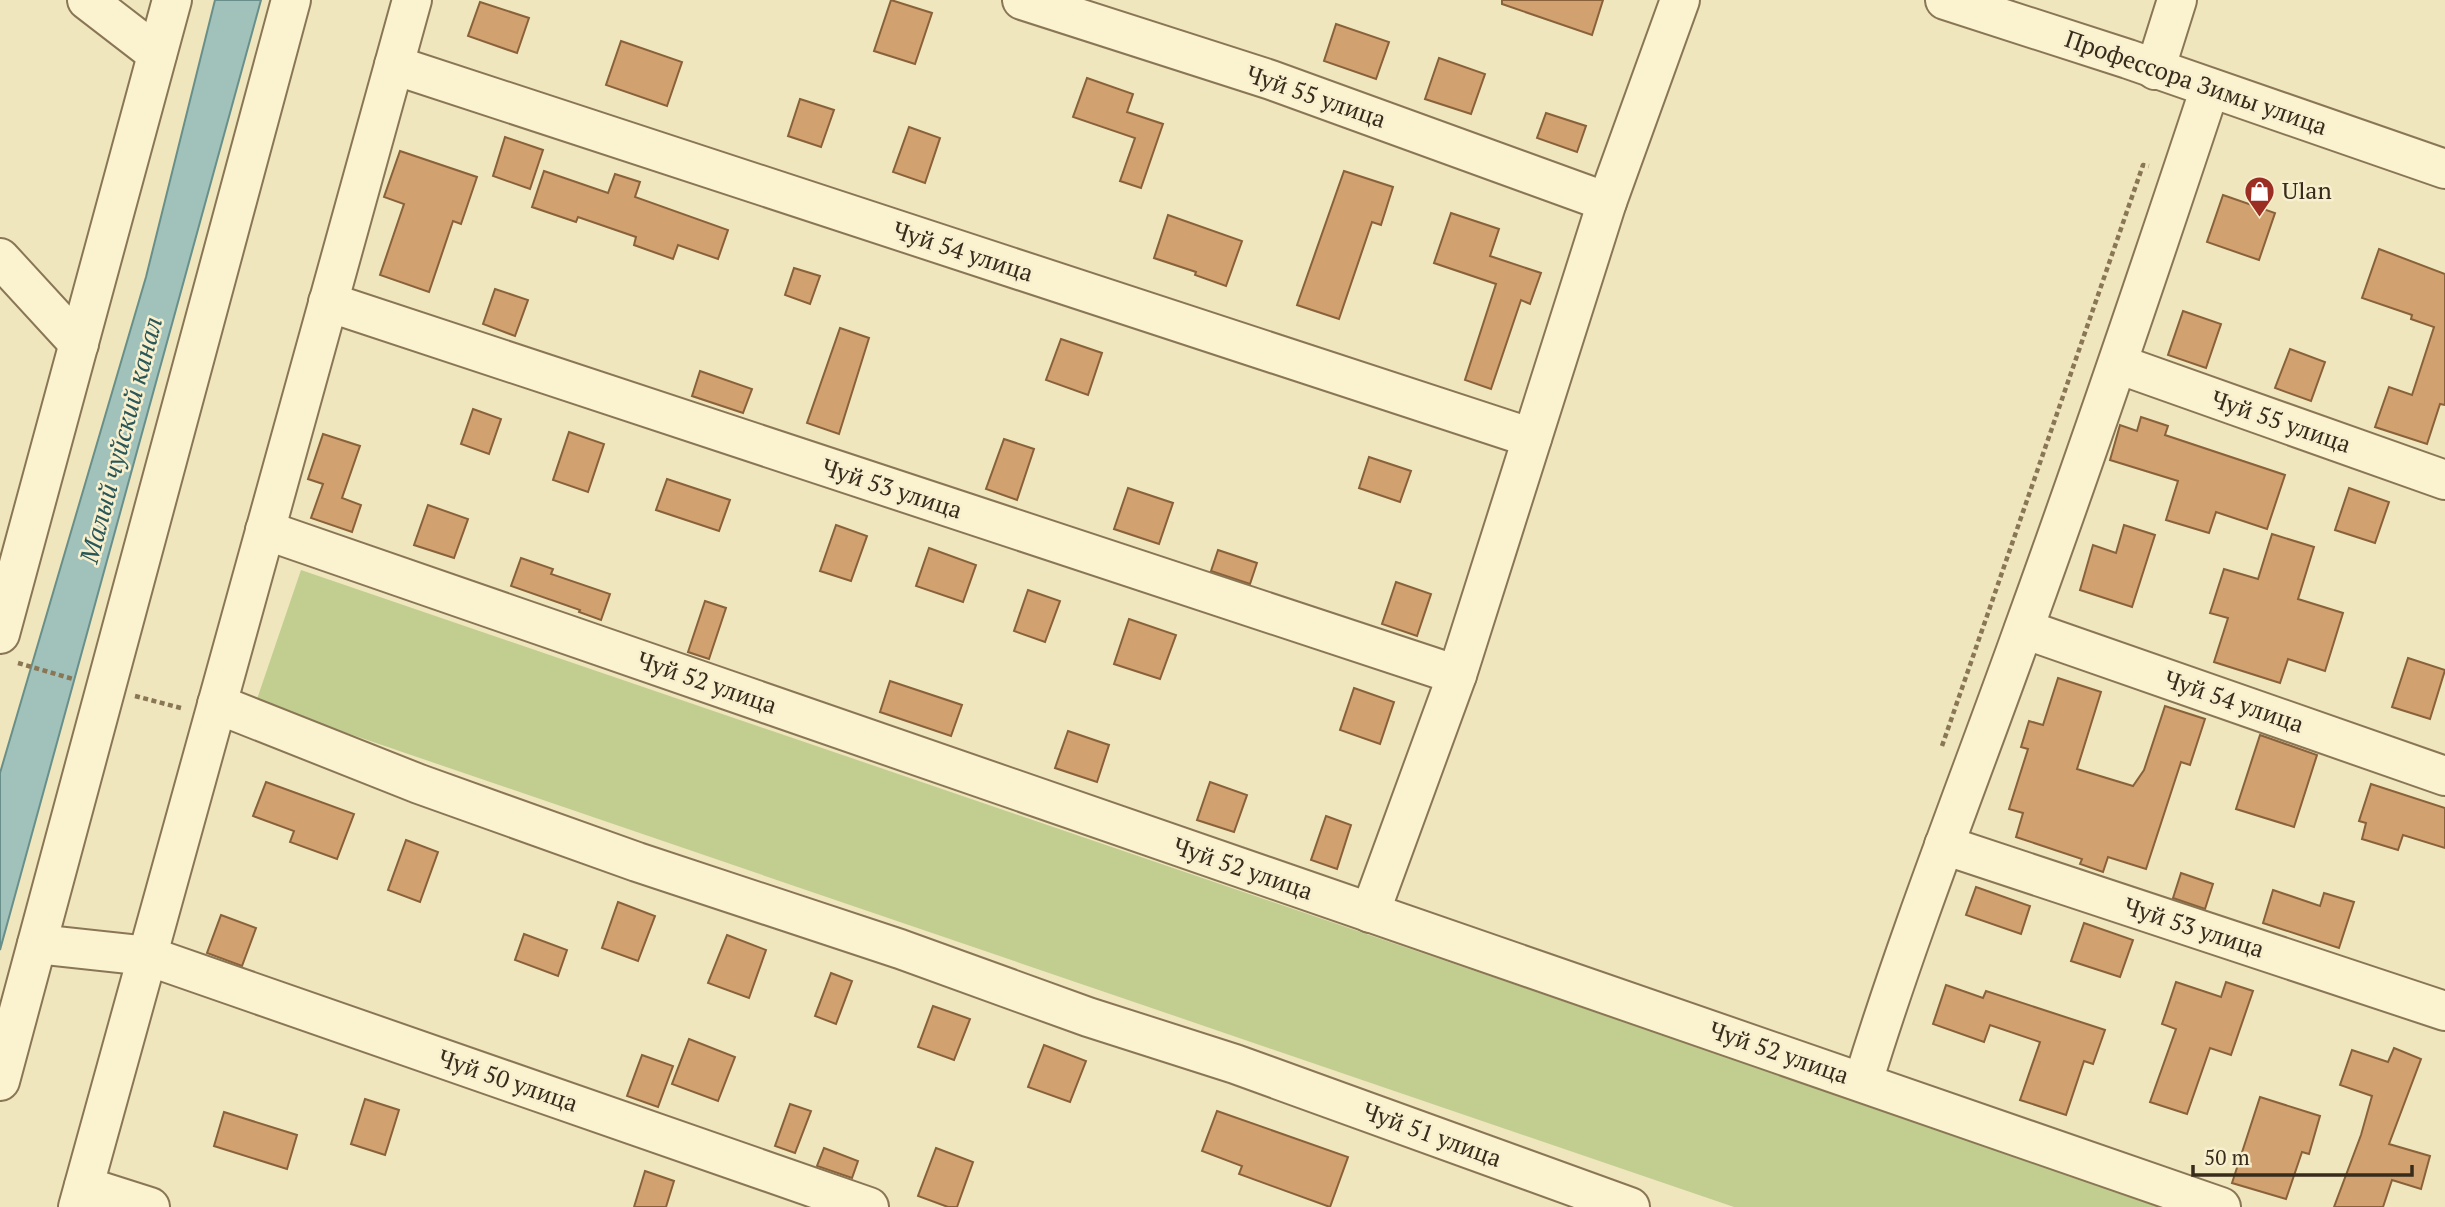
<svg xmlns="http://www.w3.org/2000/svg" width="2445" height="1207" font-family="'PT Serif',serif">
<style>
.green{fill:#c1ce90}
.water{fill:#a1c1bb;stroke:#688f89;stroke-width:2}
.building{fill:#d1a270;stroke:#89613a;stroke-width:2}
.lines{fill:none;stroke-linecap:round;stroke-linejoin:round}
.minor-casing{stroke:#897655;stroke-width:42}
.path{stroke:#897655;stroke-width:4.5;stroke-dasharray:5 3.5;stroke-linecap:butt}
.minor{stroke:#fbf2d0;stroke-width:38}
.labels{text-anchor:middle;stroke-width:5;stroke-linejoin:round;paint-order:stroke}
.street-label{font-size:24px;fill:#372b1b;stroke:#f7efcd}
.poi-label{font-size:24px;fill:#372b1b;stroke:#f7efcd;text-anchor:start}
.water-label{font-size:26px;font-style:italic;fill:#295658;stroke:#f7efcd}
</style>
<rect width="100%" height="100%" fill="#f0e6bd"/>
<polygon class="green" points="301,570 2166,1207 1734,1207 256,702"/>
<polygon class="water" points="215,0 261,0 0,950 0,773 146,277"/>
<g class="building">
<polygon points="891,0 932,13 915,64 874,51"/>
<polygon points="1502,0 1603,0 1592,35 1502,4"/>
<polygon points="480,2 529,18 517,53 468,36"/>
<polygon points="1336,24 1389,42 1376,79 1324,61"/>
<polygon points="621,41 682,62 667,106 606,85"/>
<polygon points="1439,58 1485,74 1471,114 1425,99"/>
<polygon points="1087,78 1133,94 1127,112 1163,124 1141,188 1120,181 1135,138 1073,117"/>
<polygon points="800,99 834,110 821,147 788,136"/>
<polygon points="1546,113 1586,126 1577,152 1537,138"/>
<polygon points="909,127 940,138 925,183 893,172"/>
<polygon points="505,137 543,150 530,189 493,176"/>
<polygon points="400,151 477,177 461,224 453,221 429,292 380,275 404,204 384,197"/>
<polygon points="544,171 608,193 615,174 640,182 635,197 728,230 718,259 678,245 673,259 634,245 636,237 578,217 576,222 532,207"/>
<polygon points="1344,171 1393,187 1381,225 1372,222 1339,319 1297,305"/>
<polygon points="2223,195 2275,213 2259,260 2207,242"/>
<polygon points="1451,213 1499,229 1490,256 1541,273 1530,304 1521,300 1491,389 1465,380 1496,284 1434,263"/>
<polygon points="1168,215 1242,241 1226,286 1195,275 1196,272 1154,258"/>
<polygon points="2379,249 2445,274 2445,405 2440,404 2427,444 2375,427 2389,387 2412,395 2434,327 2411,319 2412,315 2362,298"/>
<polygon points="794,268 820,276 810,304 785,295"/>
<polygon points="495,289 528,300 515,336 483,324"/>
<polygon points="2183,311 2221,324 2206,368 2168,355"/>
<polygon points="840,328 869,338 839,434 807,423"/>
<polygon points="1061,339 1102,353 1088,395 1046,380"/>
<polygon points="2290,349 2325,362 2311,401 2275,388"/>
<polygon points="700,371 752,389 743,413 692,396"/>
<polygon points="473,409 501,419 489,454 461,444"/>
<polygon points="2141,417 2168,426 2165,435 2285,475 2267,529 2216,512 2209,533 2166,520 2178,481 2110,460 2120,425 2137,431"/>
<polygon points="569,432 604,444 588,492 553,480"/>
<polygon points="323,434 360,446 342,498 361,505 352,532 311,518 323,484 308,479"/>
<polygon points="1004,439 1034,449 1017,500 986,489"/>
<polygon points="1369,457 1411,471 1400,502 1359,488"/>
<polygon points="667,479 730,500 719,531 656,510"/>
<polygon points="1128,488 1173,503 1159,544 1114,529"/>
<polygon points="2349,488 2389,502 2375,543 2335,530"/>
<polygon points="428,505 468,519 454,558 414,545"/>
<polygon points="836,525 867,536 851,581 820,571"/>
<polygon points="2124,525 2155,535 2132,607 2080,590 2093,545 2116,553"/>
<polygon points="2272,534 2314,547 2298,599 2343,613 2325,671 2288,659 2280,683 2214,662 2228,618 2210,613 2224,569 2258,579"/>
<polygon points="929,548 976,565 963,602 916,586"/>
<polygon points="1218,550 1257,563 1250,584 1211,571"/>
<polygon points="521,558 553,569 551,574 610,594 601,620 579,612 580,610 511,586"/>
<polygon points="1396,582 1431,594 1417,636 1382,624"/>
<polygon points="1028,590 1060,601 1045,642 1014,631"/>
<polygon points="705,601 726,608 709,659 688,652"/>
<polygon points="1129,619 1176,635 1160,679 1114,664"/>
<polygon points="2408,658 2445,670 2430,719 2392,707"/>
<polygon points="2058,678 2101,692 2077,769 2133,786 2144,770 2165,706 2205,719 2190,765 2181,762 2146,869 2108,857 2103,872 2080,864 2082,859 2016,837 2023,813 2009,809 2028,749 2021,747 2029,721 2043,725"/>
<polygon points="890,681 962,705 951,736 880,712"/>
<polygon points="1354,688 1394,702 1380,744 1340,730"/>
<polygon points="1068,731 1109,745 1097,782 1055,768"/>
<polygon points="2260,735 2317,755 2294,827 2236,809"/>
<polygon points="266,782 354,814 337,859 290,842 294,831 253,816"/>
<polygon points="1210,782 1247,795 1234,832 1197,820"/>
<polygon points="2371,784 2445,808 2445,848 2403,835 2398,850 2362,839 2366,823 2359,821"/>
<polygon points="1326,816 1351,825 1337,869 1311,860"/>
<polygon points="406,840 438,852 420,902 388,890"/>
<polygon points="2181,873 2213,884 2205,909 2173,898"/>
<polygon points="1976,887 2030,906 2021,934 1966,915"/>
<polygon points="2273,890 2320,906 2324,893 2354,902 2339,948 2263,923"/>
<polygon points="618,902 655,916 638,961 602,948"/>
<polygon points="221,915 256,928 242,966 207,953"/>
<polygon points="2084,923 2133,940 2120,977 2071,961"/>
<polygon points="524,934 567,950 558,976 515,960"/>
<polygon points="727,935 766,950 749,998 708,983"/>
<polygon points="831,973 852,981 836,1024 815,1016"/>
<polygon points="2176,982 2221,997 2226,982 2253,991 2231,1055 2210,1048 2187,1114 2150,1102 2176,1029 2162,1024"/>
<polygon points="1946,985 1983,998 1986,991 2105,1030 2093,1064 2084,1061 2066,1115 2020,1100 2040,1042 1990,1025 1984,1042 1933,1024"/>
<polygon points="933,1006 970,1019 954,1060 918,1047"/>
<polygon points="689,1039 735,1057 718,1101 672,1084"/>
<polygon points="1044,1045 1086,1061 1070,1102 1028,1087"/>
<polygon points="2394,1048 2421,1059 2389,1144 2430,1156 2421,1189 2392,1180 2383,1207 2334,1207 2361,1135 2372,1096 2340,1085 2352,1050 2388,1062"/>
<polygon points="642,1055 673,1066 658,1107 627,1096"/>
<polygon points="2260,1097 2320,1116 2309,1154 2302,1152 2286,1199 2232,1183"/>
<polygon points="365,1099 399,1110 385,1155 351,1144"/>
<polygon points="790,1104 811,1111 795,1153 775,1146"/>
<polygon points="1217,1111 1348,1157 1330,1207 1239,1174 1242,1166 1202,1151"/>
<polygon points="224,1112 297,1135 287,1169 214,1146"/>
<polygon points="824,1148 858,1161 852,1178 817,1166"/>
<polygon points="936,1148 973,1162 957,1207 948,1207 918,1196"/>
<polygon points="645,1171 674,1181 666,1207 634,1207"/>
</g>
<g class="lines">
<defs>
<g id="minor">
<polyline points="87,0 157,54"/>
<polyline points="1022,0 1271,80 1607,202"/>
<polyline points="1945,0 2128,59 2445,169"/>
<polyline points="394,65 1532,438"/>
<polyline points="2155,70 2177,0"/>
<polyline points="0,258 79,344"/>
<polyline points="328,302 1457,675"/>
<polyline points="2118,364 2445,480"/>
<polyline points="265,530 2221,1207"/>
<polyline points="2024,629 2445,776"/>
<polyline points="0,634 172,0"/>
<polyline points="217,704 419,784 637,862 900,949 1088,1017 1235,1064 1630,1207"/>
<polyline points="1944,845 2445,1011"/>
<polyline points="1370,913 1457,675 1607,202 1680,0"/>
<polyline points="37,944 148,956 869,1207"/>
<polyline points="0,1081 291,0"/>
<path d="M1863 1082C1910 929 1970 779 2024 628 2089 449 2150 269 2210 88"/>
<polyline points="84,1186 150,1207"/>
<polyline points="78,1207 412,0"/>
</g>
</defs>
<use href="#minor" class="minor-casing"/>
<g class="path">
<polyline points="18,663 73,679"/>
<polyline points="135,696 181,708"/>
<polyline points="1942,746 2143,165 2149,166"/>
</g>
<use href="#minor" class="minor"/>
</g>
<defs>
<symbol id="shop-pin" viewBox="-11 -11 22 30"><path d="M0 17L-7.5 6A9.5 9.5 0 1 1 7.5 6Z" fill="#9b2d22" stroke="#f7efcd"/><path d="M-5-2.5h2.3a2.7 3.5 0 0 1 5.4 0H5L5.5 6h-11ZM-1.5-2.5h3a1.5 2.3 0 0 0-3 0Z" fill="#fff"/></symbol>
</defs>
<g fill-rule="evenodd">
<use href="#shop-pin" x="2242" y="174" width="35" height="47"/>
</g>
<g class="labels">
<g class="street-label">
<text transform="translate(2196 83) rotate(19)" y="8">Профессора Зимы улица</text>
<text transform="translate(1316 97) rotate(19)" y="8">Чуй 55 улица</text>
<text transform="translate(963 252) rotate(18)" y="8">Чуй 54 улица</text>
<text transform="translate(2281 422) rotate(19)" y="8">Чуй 55 улица</text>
<text transform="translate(892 489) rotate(18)" y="8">Чуй 53 улица</text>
<text transform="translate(707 683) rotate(19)" y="8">Чуй 52 улица</text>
<text transform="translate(2234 702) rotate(19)" y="8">Чуй 54 улица</text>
<text transform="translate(1243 869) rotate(19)" y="8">Чуй 52 улица</text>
<text transform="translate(2194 928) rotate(18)" y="8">Чуй 53 улица</text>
<text transform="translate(1779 1053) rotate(19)" y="8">Чуй 52 улица</text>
<text transform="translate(508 1081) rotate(19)" y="8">Чуй 50 улица</text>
<text transform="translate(1432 1135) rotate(20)" y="8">Чуй 51 улица</text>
</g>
<g class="poi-label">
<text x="2282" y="199">Ulan</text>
</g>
<g class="water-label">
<text transform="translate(121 440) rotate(-75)" y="9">Малый чуйский канал</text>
</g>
</g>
<path d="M2193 1165v10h219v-10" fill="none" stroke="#372b1b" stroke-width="3.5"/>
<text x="2204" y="1165" font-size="21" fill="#372b1b" stroke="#f7efcd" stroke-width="5" paint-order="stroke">50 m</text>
</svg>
